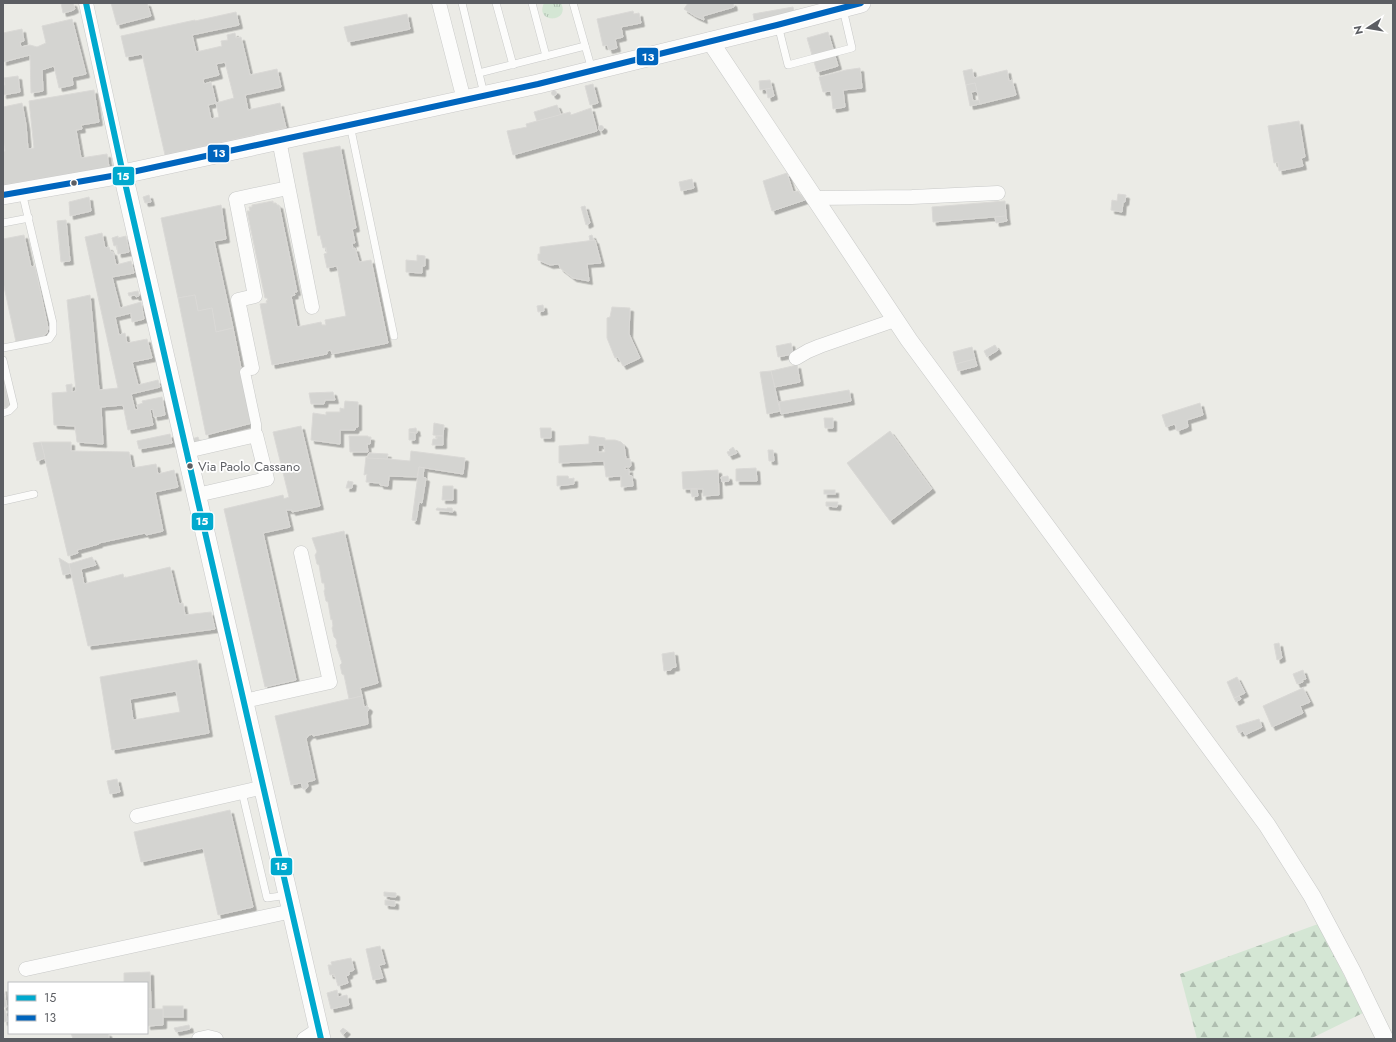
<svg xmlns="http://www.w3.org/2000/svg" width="1396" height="1042" font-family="Jost,sans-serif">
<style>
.grass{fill:url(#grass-tufts)}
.forest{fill:url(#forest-firs)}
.building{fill:#d4d4d1;stroke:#dad9d6;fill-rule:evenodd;filter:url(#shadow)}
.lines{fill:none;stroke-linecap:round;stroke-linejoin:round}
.service-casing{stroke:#c8c9c8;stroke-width:8}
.pedestrian-casing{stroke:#c8c9c8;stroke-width:11}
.minor-casing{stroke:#c8c9c8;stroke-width:15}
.tertiary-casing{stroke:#c8c9c8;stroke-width:18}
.secondary-casing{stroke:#c9c9c9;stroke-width:20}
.service{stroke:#fcfcfb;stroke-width:7}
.pedestrian{stroke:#fcfcfb;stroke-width:10}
.minor{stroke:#fcfcfb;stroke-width:14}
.tertiary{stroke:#fcfcfb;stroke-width:17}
.secondary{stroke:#fcfcfb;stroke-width:19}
.bus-1-casing{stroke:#fff;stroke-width:9}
.bus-2-casing{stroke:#fff;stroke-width:9}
.bus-1{stroke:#00a9ce;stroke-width:6}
.bus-2{stroke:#0065bd;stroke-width:6}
.bus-dot{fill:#5c5e63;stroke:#fff;stroke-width:1.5}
.labels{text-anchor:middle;stroke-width:3.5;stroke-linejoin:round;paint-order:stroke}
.bus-label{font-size:13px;fill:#5c5e63;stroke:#fff;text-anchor:start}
.line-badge{stroke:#fff;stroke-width:1.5}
.badge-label{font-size:11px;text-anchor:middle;font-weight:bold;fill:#fff}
</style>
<defs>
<pattern id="grass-tufts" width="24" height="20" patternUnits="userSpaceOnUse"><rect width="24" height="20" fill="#d4e6d4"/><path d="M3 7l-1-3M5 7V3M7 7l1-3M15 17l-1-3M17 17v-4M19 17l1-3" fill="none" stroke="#afbeb0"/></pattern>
<pattern id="forest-firs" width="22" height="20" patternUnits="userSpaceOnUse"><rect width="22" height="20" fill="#d4e6d4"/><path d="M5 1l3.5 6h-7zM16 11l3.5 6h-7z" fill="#afbeb0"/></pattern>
<filter id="shadow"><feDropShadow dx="3.5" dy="3.5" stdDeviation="0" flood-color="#0004"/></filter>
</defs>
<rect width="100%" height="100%" fill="#ebebe6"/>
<path class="grass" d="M544 3H561C571 23 534 24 544 3Z"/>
<polygon class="forest" points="1318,924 1363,1013 1310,1039 1197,1039 1180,974"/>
<g class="building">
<polygon points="61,3 73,3 75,9 71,11 63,13"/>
<polygon points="111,3 147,3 151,16 117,25"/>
<polygon points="688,3 733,3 734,7 703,16 704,20 695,16 684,9"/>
<polygon points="793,7 795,15 755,24 753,14"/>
<polygon points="633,11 634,14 639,13 641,23 621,27 623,37 615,39 617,48 609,50 607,45 603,46 597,19"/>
<path d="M236 12 239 25 192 35 196 52 222 46 221 41 228 40 227 35 235 33 236 38 241 37 250 75 277 69 281 87 245 95 248 110 280 103 286 128 165 155 142 54 126 57 121 36 195 20V21ZM225 62 234 98 216 103 211 82 204 84 203 79 219 75 216 64ZM216 103 219 117 211 119 208 105Z"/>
<polygon points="407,14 410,29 348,42 344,27"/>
<polygon points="72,19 86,74 72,77 73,85 59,88 54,66 42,70 43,91 31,93 30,55 3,62 3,33 22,29 24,41 20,42 21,47 30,45 37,47 46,43 42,26"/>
<polygon points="828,32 838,66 817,72 807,38"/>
<polygon points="860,68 862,88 843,90 845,107 833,109 831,91 823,92 819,77 846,70"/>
<polygon points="972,69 974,78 1007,70 1009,81 1012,80 1016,95 980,104 975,83 966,85 963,71"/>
<polygon points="18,76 20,92 3,95 3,85 5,85 4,78"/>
<polygon points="770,80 772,88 760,90 759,81"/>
<polygon points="975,83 977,91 971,92 973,101 979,100 980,104 970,106 966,85"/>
<polygon points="593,84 598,103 590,105 585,86"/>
<polygon points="772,88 774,96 768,98 766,89"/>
<polygon points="94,90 99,122 81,125 82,129 76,130 81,158 107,154 109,167 3,185 3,152 5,151 3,139 3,107 22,103 26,125 28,149 34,148 29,101"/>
<circle cx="554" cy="93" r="2.5"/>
<polygon points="557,105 561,115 537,121 534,112"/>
<polygon points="591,108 597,131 513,155 507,131 527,127 526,124 570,112 571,115"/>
<polygon points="1299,121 1305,157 1301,158 1303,166 1279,171 1278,162 1274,163 1268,126"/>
<circle cx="601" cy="128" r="2.5"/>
<polygon points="340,146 356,228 352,229 355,243 352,243 353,249 355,248 359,262 371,260 388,343 332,354 331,350 327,351 327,354 272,365 260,304 267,303 266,301 268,300 267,298 265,298 247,211 250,211 249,207 252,207 252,205 273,201 273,203 276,203 277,205 279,205 297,292 294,292 295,295 291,296 297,327 321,322 322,325 326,325 325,320 346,316 337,266 327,268 324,254 327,253 326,247 323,248 320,235 318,236 303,153"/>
<polygon points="787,173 793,192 798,191 805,200 772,211 763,181"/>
<polygon points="692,179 694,188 681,191 679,182"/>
<polygon points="1118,194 1126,195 1125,202 1123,202 1122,212 1111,210 1112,200 1117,201"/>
<polygon points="149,195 151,202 145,203 143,197"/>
<polygon points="89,197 91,211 70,216 69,202"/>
<polygon points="1005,201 1006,216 933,222 932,207"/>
<polygon points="221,205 226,239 214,241 233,328 216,332 212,308 198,311 195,295 178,298 161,218"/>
<polygon points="585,206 590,223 586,225 581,207"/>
<polygon points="1006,216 1007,221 996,223 995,217"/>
<polygon points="66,220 70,261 61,262 57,221"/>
<polygon points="102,233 105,248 109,247 111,252 113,252 116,265 131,261 134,273 112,277 120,308 141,302 144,319 132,322 131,313 115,317 119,335 125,333 127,343 147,339 152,358 132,362 138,385 158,380 160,387 131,394 135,410 138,409 137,405 143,403 142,401 162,397 165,415 154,417 153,409 150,410 153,425 128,430 123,405 101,407 103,444 77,442 75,426 54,425 52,393 67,392 66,385 72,384 72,392 76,391 67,300 90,295 99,390 118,388 85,237"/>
<polygon points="24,235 31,267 35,266 48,328 47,333 43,336 16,342 3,282 3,239"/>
<polygon points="592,235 594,241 590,241 589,236"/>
<polygon points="118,236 118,238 126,236 129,252 118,254 117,245 114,246 112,238"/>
<polygon points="595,240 601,263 587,264 589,281 573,278 560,268 559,264 550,265 538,260 538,254 540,254 540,247"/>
<polygon points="417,255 425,256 425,266 422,266 422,273 406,272 406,260 417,261"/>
<polygon points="138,291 139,296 136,297 135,295 129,296 128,293"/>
<polygon points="195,295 198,311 212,308 216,332 233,328 252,423 206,435 178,298"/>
<polygon points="543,305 544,311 538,312 537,306"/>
<polygon points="612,307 630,308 629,334 640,358 623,366 618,357 615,358 607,338 607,318 610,317"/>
<polygon points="791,343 793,353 788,355 778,357 776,346"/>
<polygon points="995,345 998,350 987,357 984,351"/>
<polygon points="972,347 975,359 956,364 953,352"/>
<polygon points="975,359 977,366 958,371 956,364"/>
<polygon points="797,365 800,382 775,387 771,371"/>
<polygon points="771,371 780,411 767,414 760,372"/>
<polygon points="3,378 9,406 3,408"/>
<polygon points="849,390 851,401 781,414 779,402"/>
<polygon points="333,392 335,400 325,400 324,404 311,404 309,393"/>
<polygon points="345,401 358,402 358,427 356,427 355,430 340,430 340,444 311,440 313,413 326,415 326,412 340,412 340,408 344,409"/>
<polygon points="1200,403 1203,415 1187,420 1188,427 1177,431 1175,424 1166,427 1162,415"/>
<polygon points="824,418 833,418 833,428 825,428"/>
<polygon points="434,423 444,425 443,436 433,435"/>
<polygon points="301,426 320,506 292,512 292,510 286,510 290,527 263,533 296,680 265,687 224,509 283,495 284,499 289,497 273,432"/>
<polygon points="416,428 417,433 409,432 409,429"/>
<polygon points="540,428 551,428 551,438 541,438"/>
<polygon points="890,431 932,489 890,521 847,463"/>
<polygon points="409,432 415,433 415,440 409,440"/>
<polygon points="170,434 172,443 139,449 137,441"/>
<polygon points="349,436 368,436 368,437 371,437 370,444 367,444 368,452 350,452"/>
<polygon points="437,436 443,436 443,445 432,445 433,439 437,439"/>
<path d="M589 436 605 438V440H615L621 442 624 445 626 459H630L631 465 630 467H625V470L629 469V475L632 476 633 486 621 487V476L606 477 604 461 559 463V446L589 444ZM598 445H604L605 452H598Z"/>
<polygon points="198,437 200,442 193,444 192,439"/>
<polygon points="41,442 71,442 71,451 129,452 132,468 156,464 158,474 174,470 178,487 155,492 163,531 146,535 145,533 99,543 99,544 77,550 78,553 68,556"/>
<polygon points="41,442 45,458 37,461 33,443"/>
<polygon points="733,447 737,453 729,456 727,452 730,451 729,450"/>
<polygon points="768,450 773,450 774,461 769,461"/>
<polygon points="411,451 465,458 463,474 419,467 417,477 389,476 388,486 380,485 380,483 366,482 367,474 364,475 366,457 410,461"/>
<polygon points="369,453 388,454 387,459 367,458"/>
<polygon points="419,467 424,468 423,477 426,478 422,503 419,502 416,521 412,520"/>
<polygon points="756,468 757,481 736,481 736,469"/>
<polygon points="718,470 719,495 703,496 703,489 683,489 682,472"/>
<polygon points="557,476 568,476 569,479 574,478 574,484 557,486"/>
<polygon points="728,476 729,481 722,482 721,477"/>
<polygon points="348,481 353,482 352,488 346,488"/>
<polygon points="443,486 453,486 453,500 442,500"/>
<polygon points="691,489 697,489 698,496 692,497"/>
<rect x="824" y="490" width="11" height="4"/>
<polygon points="826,502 838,502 837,507 826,506"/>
<polygon points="437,508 447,509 447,508 452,508 453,512 436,510"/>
<polygon points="344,531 378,683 360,688 362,696 349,699 344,675 342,674 340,665 342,663 336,645 337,644 336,639 334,637 332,628 333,626 332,619 331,620 328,602 326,601 324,591 325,589 324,583 322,583 319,565 317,564 315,555 317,552 312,538"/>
<polygon points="92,557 96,565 81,569 84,584 123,574 124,578 170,567 179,604 183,603 185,615 211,612 215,629 88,646 69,564"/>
<polygon points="59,558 69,564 71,573 63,575"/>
<polygon points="1279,643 1282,658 1277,660 1274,644"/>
<polygon points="674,652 676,667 671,668 671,670 664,671 662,654"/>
<path d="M197 660 209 733 112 750 100 677ZM176 691 180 712 133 720 130 699Z"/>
<polygon points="1303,670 1306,679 1302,680 1303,682 1297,684 1293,674"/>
<polygon points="1237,677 1245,693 1234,698 1227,682"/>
<polygon points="1303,688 1310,702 1300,706 1303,713 1272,727 1263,706"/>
<polygon points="362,696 364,707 367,706 369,708 368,711 367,712 368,724 313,736 313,734 309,735 306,739 315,780 307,782 308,786 306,789 303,789 301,783 291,785 275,716"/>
<polygon points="1239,696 1241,699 1236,702 1234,698"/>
<polygon points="1259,719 1262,727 1245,735 1243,731 1239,733 1236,726"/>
<polygon points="117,779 120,792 110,794 107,781"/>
<polygon points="230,810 253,907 218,915 203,848 141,862 134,832"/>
<polygon points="384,892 396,893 396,897 384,896"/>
<polygon points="385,900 395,901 395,906 385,905"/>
<polygon points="380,946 385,964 379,965 383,978 373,980 366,949"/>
<polygon points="351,958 354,970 349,972 349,975 346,976 348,983 338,986 335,976 334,977 334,974 330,975 328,965 332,965 331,962"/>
<polygon points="150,972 151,1009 147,1009 147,983 124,983 124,973"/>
<polygon points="3,988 7,1007 3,1007"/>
<polygon points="337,990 338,997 347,995 349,1005 331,1009 327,993"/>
<rect x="163" y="1006" width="20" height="11"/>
<polygon points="147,1009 163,1009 163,1025 147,1026"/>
<polygon points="3,1010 5,1010 8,1021 4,1022"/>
<polygon points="189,1025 190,1029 176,1032 174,1028"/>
<polygon points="343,1028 347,1031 343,1035 340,1031"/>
<polygon points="71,1033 108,1033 109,1039 73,1039"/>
</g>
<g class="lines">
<defs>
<g id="service">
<polyline points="462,3 484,94"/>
<polyline points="496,3 513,65"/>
<polyline points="532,3 546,56"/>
<polyline points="573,3 592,70"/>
<polyline points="778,25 788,65 852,48 843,9"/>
<polyline points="479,73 585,46"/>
<polyline points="350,125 394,336"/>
<polyline points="3,223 29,218"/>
<polyline points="3,348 49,339 53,333 53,323 22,192"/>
<polyline points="3,360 14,406 9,411 3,413"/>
<polyline points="3,501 34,494"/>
<polyline points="242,792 267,898 288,895"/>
</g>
<polyline id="pedestrian" points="252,368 245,372 256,424 256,435"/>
<g id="minor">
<polyline points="86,3 123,174"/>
<polyline points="439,3 464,100"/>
<polyline points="279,140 312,307"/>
<polyline points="814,198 912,197 998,193"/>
<polyline points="796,358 808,351 820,346 895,320"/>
<polyline points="252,368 238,300 255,296 236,199 288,188"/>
<polyline points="187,451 256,435 267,479 197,495"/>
<polyline points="244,701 330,682 301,553"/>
<polyline points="137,816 264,787"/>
<polyline points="26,969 292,911"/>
<polyline points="199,1039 208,1037 216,1039"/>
<polyline points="304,1039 319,1029"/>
</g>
<polyline id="tertiary" points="710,41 909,340 1267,825 1312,896 1352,971 1385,1039"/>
<g id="secondary">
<polyline points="123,174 321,1039"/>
<polyline points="3,195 123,174 538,84 777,25 861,3"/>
</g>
</defs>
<use href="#service" class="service-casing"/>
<use href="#pedestrian" class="pedestrian-casing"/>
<use href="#minor" class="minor-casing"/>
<use href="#tertiary" class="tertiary-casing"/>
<use href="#secondary" class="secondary-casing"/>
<use href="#service" class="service"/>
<use href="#pedestrian" class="pedestrian"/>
<use href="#minor" class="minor"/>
<use href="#tertiary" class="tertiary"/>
<use href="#secondary" class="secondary"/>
<defs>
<polyline id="bus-1" points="86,3 123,174 321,1039"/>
<polyline id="bus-2" points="3,195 123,174 538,84 777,25 861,3"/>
</defs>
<use href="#bus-1" class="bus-1-casing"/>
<use href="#bus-2" class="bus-2-casing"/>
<use href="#bus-1" class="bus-1"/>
<use href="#bus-2" class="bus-2"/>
</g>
<g class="bus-dot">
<circle cx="74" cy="183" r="3.5"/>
<circle cx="190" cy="466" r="3.5"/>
</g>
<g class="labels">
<g class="bus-label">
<text x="198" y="471">Via Paolo Cassano</text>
</g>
</g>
<g class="line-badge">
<rect x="636" y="47" width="23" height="19" rx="4" fill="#0065bd"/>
<rect x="207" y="144" width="23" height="19" rx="4" fill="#0065bd"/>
<rect x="112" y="166" width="23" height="20" rx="4" fill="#00a9ce"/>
<rect x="191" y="512" width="23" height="19" rx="4" fill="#00a9ce"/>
<rect x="270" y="857" width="23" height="19" rx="4" fill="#00a9ce"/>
</g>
<g class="badge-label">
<text x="648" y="61">13</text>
<text x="219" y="157">13</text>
<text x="123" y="180">15</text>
<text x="202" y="525">15</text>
<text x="281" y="870">15</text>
</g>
<rect width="1396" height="1042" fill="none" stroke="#5c5e63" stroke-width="8"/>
<rect x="8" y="982" width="140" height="52" fill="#ffffff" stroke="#bebfc1"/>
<rect x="16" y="995" width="20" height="6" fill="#00a9ce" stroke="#bebfc1"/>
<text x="44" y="1002" font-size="12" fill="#5c5e63">15</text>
<rect x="16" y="1015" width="20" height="6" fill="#0065bd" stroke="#bebfc1"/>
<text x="44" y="1022" font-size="12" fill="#5c5e63">13</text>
<g transform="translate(1368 28) rotate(258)" stroke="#ffffff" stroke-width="3" paint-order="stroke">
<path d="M0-3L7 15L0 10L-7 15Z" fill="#5c5e63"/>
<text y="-6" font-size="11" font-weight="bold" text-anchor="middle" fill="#5c5e63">N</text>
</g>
</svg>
